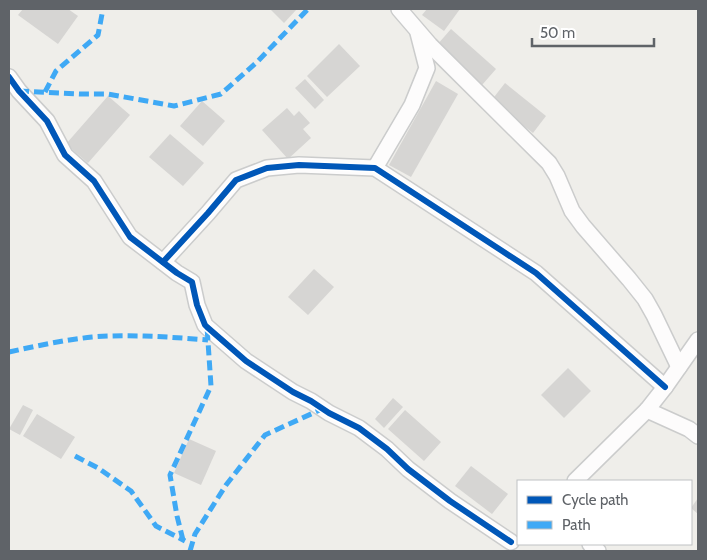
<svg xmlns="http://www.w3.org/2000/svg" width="707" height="560" font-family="Cabin,sans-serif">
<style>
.building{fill:#d6d5d3}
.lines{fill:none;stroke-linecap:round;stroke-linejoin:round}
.minor-casing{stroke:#cbcccc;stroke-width:18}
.minor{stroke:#fdfcfc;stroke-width:15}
.quiet{stroke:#3fa9f5;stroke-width:5;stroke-dasharray:10 5;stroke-linecap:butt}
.cycleway-casing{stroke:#fff;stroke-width:9}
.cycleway{stroke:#0057b8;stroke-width:6}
</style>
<rect width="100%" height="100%" fill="#efeeea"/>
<g class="building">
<polygon points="23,9 68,9 78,16 58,44 18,15"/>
<polygon points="270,9 297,9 284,23"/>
<polygon points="427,9 460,9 444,31 422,15"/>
<polygon points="451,29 496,69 482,85 437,45"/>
<polygon points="339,44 360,66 327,97 307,76"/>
<polygon points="305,79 324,100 315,109 295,88"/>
<polygon points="436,81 458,94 411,177 389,165"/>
<polygon points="505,83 546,116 533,133 491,101"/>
<polygon points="108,96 130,115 88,163 66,144"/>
<polygon points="202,101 225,121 203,146 180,126"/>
<polygon points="287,108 294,116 299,111 310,123 303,129 311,138 288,159 262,130"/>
<polygon points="170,134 204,163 183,186 149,157"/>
<polygon points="314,269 334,287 308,315 288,297"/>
<polygon points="568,368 591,391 564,418 541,395"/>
<polygon points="393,398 403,407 384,428 375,419"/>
<polygon points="23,405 33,410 20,435 9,429"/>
<polygon points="405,410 441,442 424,461 388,429"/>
<polygon points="37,414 75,437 61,459 23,436"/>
<polygon points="189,439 216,451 201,485 174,473"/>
<polygon points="471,466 508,494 492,514 455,486"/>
<polygon points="698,498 698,514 691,508"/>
</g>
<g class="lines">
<defs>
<g id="minor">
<polyline points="399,9 430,45 549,163 557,176 572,211 583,226 629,279 645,299 654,315 679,367"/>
<polyline points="9,77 19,91 47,121 65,155 94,181 130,237 177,273 192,282 197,305 205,325 207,327 246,361 293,392 311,401 329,413 359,428 387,449 408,469 450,501 511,542"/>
<polyline points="375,168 412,105 427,68 418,33"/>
<polyline points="163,262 208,213 236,180 267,168 299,165 375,168 536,273 665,387"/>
<polyline points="647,410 689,429 698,436"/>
<polyline points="575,481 647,410 665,387 698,340"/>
<polyline points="590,544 598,551"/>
</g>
</defs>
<use href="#minor" class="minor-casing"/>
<use href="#minor" class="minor"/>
<g class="quiet">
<polyline points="19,91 80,94 108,94 174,106 221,94 257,62 308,9"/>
<polyline points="45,92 56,71 98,35 103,9"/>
<path d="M9 352C36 346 64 340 92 337 131 334 169 337 208 340"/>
<polyline points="75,456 98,468 131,491 156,526 185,541"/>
<polyline points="183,540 177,516 170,475 211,386 207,327"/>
<polyline points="190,551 195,534 226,485 265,435 322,409"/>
</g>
<defs>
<g id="cycleway">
<polyline points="9,77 19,91 47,121 65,155 94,181 130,237 177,273 192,282 197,305 205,325 207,327 246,361 293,392 311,401 329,413 359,428 387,449 408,469 450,501 511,542"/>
<polyline points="163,262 208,213 236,180 267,168 299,165 375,168 536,273 665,387"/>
</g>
</defs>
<use href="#cycleway" class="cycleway-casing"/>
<use href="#cycleway" class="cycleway"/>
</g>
<rect width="707" height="560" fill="none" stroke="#5f6368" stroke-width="20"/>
<rect x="517" y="480" width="175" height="65" fill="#ffffff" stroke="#bfc1c3"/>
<rect x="527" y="496" width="25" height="8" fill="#0057b8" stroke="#bfc1c3"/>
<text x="562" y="505" font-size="15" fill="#5f6368">Cycle path</text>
<rect x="527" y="521" width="25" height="8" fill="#3fa9f5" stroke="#bfc1c3"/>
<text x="562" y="530" font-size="15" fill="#5f6368">Path</text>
<path d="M532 38v8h122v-8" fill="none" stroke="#5f6368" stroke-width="2.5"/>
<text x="540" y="38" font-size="15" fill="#5f6368" stroke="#ffffff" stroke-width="4" paint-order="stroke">50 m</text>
</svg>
